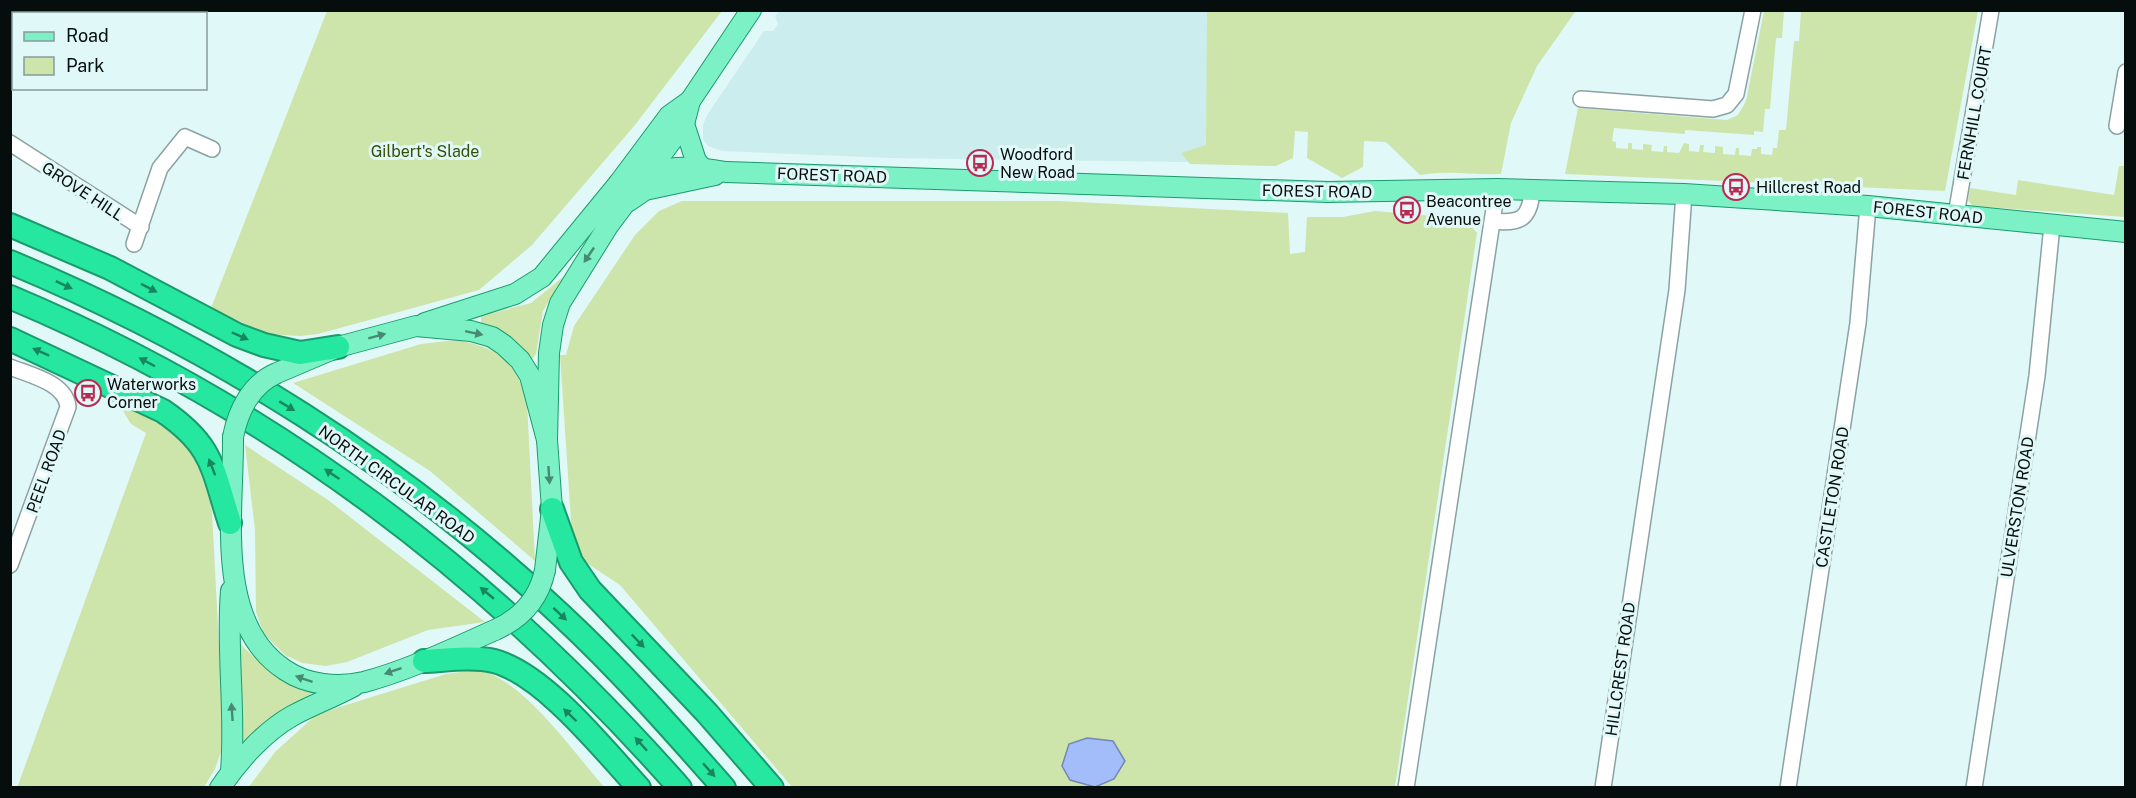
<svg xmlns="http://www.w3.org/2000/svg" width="2136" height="798" font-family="'Public Sans',sans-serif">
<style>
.built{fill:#cceded}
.green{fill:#cde4ab}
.water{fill:#a2bdf9;stroke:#7388b2;stroke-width:1.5}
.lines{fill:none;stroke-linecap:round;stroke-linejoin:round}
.minor-casing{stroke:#8ca2a2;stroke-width:18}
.major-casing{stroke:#1a9b6c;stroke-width:22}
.highway-casing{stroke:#1a9b6c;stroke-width:26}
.minor{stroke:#fff;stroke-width:15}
.major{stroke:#7cf1c5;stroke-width:20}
.highway{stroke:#25e79f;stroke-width:22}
.major-bridge-casing{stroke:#1a9b6c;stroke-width:22;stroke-linecap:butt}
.major-bridge{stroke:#7cf1c5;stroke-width:20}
.oneway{fill:#478a72}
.oneway2{fill:#17855d}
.labels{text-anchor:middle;stroke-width:6;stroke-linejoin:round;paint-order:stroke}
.street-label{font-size:16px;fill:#060d0d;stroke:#e1f8f8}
.park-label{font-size:16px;fill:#394e05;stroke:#e1f8f8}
.poi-label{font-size:16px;fill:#060d0d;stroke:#e1f8f8;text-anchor:start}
</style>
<rect width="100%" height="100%" fill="#e1f8f8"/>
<polygon class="built" points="779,11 1255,11 1252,163 890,158 722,151 708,146 703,140 703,125 707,115 764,31 773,31 778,24 775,16"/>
<g class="green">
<polygon points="327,11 722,11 635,125 532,245 479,290 318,334 300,336 267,334 211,308"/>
<path d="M1207 11V10L1581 11 1575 12 1537 66 1511 123 1501 174C1471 175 1449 170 1420 175L1386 142 1364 141 1363 167 1342 178 1307 158 1308 132 1295 131 1293 158 1276 166 1190 164 1181 153 1206 145Z"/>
<polygon points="1764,11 1784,11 1782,38 1776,38 1770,109 1765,109 1763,132 1754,131 1754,135 1685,130 1685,134 1614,128 1612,141 1616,142 1616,148 1628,149 1628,143 1632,143 1632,149 1643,150 1643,144 1652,145 1651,151 1663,152 1664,146 1667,146 1667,152 1679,153 1684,143 1689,144 1689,151 1699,152 1700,145 1704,145 1703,152 1715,153 1715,146 1723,147 1723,154 1735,155 1736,148 1739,148 1739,155 1751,156 1752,149 1757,149 1757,147 1761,147 1761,154 1772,155 1773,148 1777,148 1779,130 1786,130 1794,41 1799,41 1801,11 1978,11 1945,191 1565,174 1578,108 1727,120 1738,115 1746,101"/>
<polygon points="2119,166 2125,166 2125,217 1973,206 1968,200 1970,188 2016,195 2018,180 2114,195"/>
<polygon points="682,201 1059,201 1288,213 1290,254 1305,252 1307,217 1343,217 1375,211 1455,218 1470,225 1477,233 1395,787 1095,787 1114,779 1070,780 1094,787 792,787 620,585 579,558 572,535 560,355 566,355 574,326 635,235 659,211"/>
<polygon points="563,277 543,311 536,354 532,359 497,331 481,323 481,316 531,303"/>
<path d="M457 340C498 348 516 360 527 403L535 561 430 471 293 383 421 344Z"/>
<path d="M120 406C130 410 141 412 151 416 188 433 205 475 212 512L224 743 215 769 204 787 17 788 146 433 131 424Z"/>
<polygon points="245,445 328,500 485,622 428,630 347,662 326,666 302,663 285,655 264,634 256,612 255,530"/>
<polygon points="240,644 277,678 307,689 311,694 275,715 245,742 242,739 237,645"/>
<path d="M476 670C519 674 575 754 604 787L248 788 275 752 317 714 446 674Z"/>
</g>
<polygon class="water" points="1087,738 1113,741 1125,761 1114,779 1095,787 1070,780 1062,766 1069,744"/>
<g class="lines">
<defs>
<g id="minor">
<polyline points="1581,99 1713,109 1727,105 1736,94 1753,10"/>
<polyline points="2117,126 2126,72"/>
<polyline points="10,143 141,227"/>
<polyline points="1956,215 1991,10"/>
<path d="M1493 221C1520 224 1530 219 1532 191"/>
<polyline points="134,244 160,168 185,137 212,149"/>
<path d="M10 367C30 375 66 383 68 407L10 565"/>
<polyline points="1406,788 1497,189"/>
<polyline points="1603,788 1677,290 1684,194"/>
<polyline points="1788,788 1858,323 1868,206"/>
<polyline points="1974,788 2037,376 2052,225"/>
</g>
<g id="major">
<polyline points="684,124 696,161 702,168"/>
<path d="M619 183C665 167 677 164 726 172L1328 192 1497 189 1684 194 1868 206 2126 232"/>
<polyline points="629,201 645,190 715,175"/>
<polyline points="425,323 515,294 542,277 619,183 669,116 690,101"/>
<polyline points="277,373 338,347 416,326 471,331 492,337 504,345 520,360 530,376 547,440 552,509 545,570"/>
<path d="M233 437C234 510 213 623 285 670 307 685 338 688 364 682 409 670 452 649 495 630"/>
<polyline points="547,440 549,353 553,325 560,303 608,226 684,124 690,101 751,10"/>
<path d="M231 591C226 651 236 710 231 771"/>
<path d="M220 788C238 761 264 732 292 716 312 705 334 697 354 686"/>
</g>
<g id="highway">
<polyline points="10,225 110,268 237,335 264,345 300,353 338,347"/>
<path d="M10 262C212 346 403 466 562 616 620 670 672 729 724 788"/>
<path d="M10 297C274 408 491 574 680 788"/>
<path d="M10 339 163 411C214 446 212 468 230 523"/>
<polyline points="552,509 571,562 590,590 707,713 772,788"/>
<path d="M424 661C446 660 473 656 494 661 544 674 604 750 639 788"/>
</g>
</defs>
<use href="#minor" class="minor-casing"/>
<use href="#major" class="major-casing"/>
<use href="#highway" class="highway-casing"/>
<use href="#minor" class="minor"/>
<use href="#major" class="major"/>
<use href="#highway" class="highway"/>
<defs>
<g id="major-bridge">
<path d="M233 437C238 411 251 384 277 373"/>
<path d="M495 630C522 618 539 599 545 570"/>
</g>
</defs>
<use href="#major-bridge" class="major-bridge-casing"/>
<use href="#major-bridge" class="major-bridge"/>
</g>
<defs><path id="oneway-solid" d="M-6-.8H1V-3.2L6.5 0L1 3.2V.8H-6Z" transform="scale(1.5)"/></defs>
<g class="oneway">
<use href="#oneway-solid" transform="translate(589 255) rotate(124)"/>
<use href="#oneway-solid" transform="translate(474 333) rotate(12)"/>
<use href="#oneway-solid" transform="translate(377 336) rotate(-15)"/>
<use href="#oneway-solid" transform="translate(549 475) rotate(86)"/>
<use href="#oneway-solid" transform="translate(393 671) rotate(161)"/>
<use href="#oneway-solid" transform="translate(304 679) rotate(-161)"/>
<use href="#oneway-solid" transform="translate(232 712) rotate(-94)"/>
</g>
<g class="oneway2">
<use href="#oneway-solid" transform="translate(64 285) rotate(25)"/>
<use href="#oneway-solid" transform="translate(149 288) rotate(27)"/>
<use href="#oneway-solid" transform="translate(240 336) rotate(24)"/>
<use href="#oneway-solid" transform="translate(41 352) rotate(-156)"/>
<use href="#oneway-solid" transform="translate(147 362) rotate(-152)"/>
<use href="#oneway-solid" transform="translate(287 406) rotate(31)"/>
<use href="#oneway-solid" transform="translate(212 467) rotate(-111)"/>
<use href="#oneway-solid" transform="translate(332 474) rotate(-146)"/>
<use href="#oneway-solid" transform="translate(487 593) rotate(-140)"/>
<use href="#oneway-solid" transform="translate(560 614) rotate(43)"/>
<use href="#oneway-solid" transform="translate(638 641) rotate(46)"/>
<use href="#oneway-solid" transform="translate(570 715) rotate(-136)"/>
<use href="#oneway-solid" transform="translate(641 744) rotate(-132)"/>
<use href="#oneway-solid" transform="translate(709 770) rotate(48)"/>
</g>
<defs>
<symbol id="bus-ring" viewBox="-11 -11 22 22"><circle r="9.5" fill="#e1f8f8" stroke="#b92951" stroke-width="1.5"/><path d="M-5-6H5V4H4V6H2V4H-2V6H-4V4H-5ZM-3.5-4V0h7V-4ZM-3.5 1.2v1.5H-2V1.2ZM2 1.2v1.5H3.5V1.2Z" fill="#b92951"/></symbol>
</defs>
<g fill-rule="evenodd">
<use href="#bus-ring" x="965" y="148" width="30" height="30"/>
<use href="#bus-ring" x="1721" y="172" width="30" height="30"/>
<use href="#bus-ring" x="1392" y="195" width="30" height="30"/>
<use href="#bus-ring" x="73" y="378" width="30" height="30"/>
</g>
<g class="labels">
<g class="street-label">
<text transform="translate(1974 113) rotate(-80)" y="6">FERNHILL COURT</text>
<text transform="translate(832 175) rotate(2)" y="6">FOREST ROAD</text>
<text transform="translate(83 191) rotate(33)" y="6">GROVE HILL</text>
<text transform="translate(1317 191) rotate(1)" y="6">FOREST ROAD</text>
<text transform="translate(1928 212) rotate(6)" y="6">FOREST ROAD</text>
<text transform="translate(46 471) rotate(-70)" y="6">PEEL ROAD</text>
<text transform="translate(397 484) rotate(36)" y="6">NORTH CIRCULAR ROAD</text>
<text transform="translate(1832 497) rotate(-81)" y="6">CASTLETON ROAD</text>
<text transform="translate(2017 507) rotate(-81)" y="6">ULVERSTON ROAD</text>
<text transform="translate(1620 669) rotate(-82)" y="6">HILLCREST ROAD</text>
</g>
<g class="park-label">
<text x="425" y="157">Gilbert's Slade</text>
</g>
<g class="poi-label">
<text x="1000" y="160">Woodford<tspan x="1000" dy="18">New Road</tspan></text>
<text x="1756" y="193">Hillcrest Road</text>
<text x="1426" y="207">Beacontree<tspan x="1426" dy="18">Avenue</tspan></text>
<text x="107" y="390">Waterworks<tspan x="107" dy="18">Corner</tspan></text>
</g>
</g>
<rect width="2136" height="798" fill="none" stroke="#060d0d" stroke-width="24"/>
<rect x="12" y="12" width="195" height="78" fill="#e1f8f8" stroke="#899a9a" stroke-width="1.5"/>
<rect x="24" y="32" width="30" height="9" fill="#7cf1c5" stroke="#899a9a" stroke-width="1.5"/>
<text x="66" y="42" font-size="18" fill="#060d0d">Road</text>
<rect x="24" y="57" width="30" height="18" fill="#cde4ab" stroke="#899a9a" stroke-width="1.5"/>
<text x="66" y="72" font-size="18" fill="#060d0d">Park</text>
</svg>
